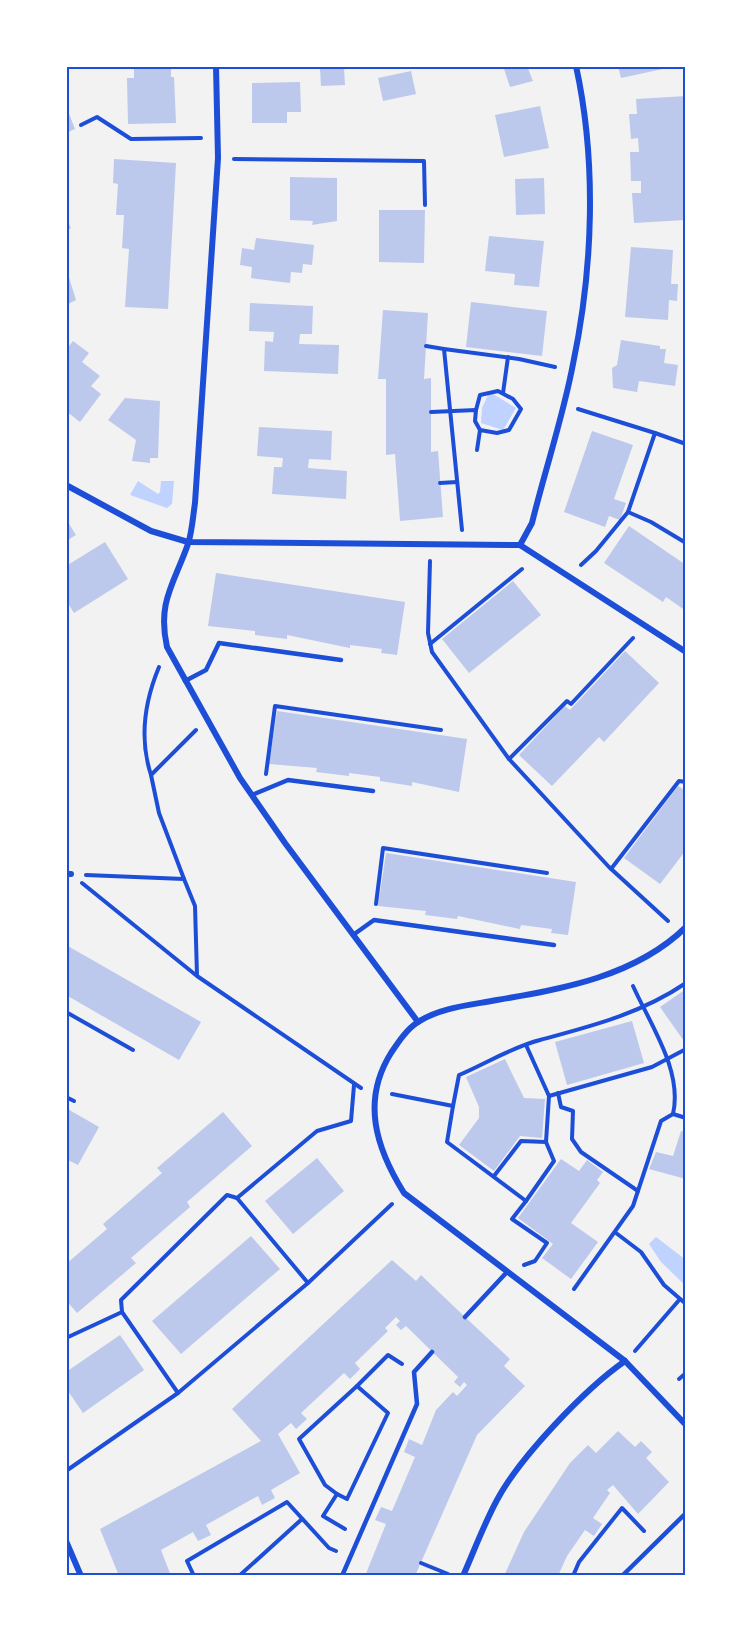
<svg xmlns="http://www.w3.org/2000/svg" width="752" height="1642" font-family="'IBM Plex Sans',sans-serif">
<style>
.water{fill:#bfd3fe}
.building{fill:#bdc9ec}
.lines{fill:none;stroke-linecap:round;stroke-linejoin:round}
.path{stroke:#1d4ed8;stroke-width:4}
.service{stroke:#1d4ed8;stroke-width:4.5}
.minor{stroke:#1d4ed8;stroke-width:6}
.neatline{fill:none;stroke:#1d4ed8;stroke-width:2}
</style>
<rect width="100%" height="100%" fill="#f2f2f2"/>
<g class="water">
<polygon points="493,394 516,408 503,430 481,423 482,408 488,395"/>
<polygon points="138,481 158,494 160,492 161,481 174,481 172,504 167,508 130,495"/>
<polygon points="656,1237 686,1260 686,1286 661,1262 649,1244"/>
</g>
<g class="building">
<polygon points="503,66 527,66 533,81 510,87"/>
<polygon points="618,66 672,66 672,67 621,78"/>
<polygon points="171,67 171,77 174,77 176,123 128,124 127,78 134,78 134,68"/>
<polygon points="344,68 345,85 321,86 320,69"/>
<polygon points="411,71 416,94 383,101 378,78"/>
<polygon points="300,82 301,112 287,112 287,123 252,123 252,83"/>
<polygon points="686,96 686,220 634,223 632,193 641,193 641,181 631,181 630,152 639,152 638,138 631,139 629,114 637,114 636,99"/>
<polygon points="66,106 75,129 66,133"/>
<polygon points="540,106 549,148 504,157 495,115"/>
<polygon points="114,159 176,163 168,309 125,307 129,249 122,248 124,215 116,215 118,184 113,183"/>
<polygon points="290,177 337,178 337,221 312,225 313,221 290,220"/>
<polygon points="544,178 545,214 516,215 515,179"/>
<polygon points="379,210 425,210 424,263 379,262"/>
<polygon points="66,218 71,228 66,231"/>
<polygon points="489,236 544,241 539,287 514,285 515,274 485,271"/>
<polygon points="256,238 314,245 312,265 303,264 302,273 291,272 290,283 251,278 252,267 240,265 242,248 254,250"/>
<polygon points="631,247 673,250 671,284 678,284 677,301 669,300 668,320 625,317"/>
<polygon points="66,268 76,300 66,305"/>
<polygon points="471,302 547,311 542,356 466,347"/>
<polygon points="250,303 313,306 312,334 300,334 299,344 339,345 338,374 264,371 265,341 273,342 274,332 249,331"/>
<polygon points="383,310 428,313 424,379 431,378 431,452 438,451 443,517 400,521 395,454 386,455 386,379 378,379"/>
<polygon points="621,340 660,346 660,349 666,349 664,363 678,365 675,386 639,381 637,392 613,388 612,368 617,365"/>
<polygon points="73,341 89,353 82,362 100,376 91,386 101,394 80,422 66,411 66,350"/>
<polygon points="125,398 160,401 158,458 150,458 150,463 132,461 136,440 108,420"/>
<polygon points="259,427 332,431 331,460 309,459 308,468 347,471 346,499 272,494 274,467 282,467 283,458 257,456"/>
<polygon points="592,431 633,445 614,499 626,503 620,520 609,516 605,527 564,512"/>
<polygon points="66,519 76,535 66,541"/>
<polygon points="629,526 686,565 686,611 666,597 663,602 604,563"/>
<polygon points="105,542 128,579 74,613 66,600 66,566"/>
<polygon points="216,573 405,602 397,655 381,653 382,649 350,645 350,648 287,635 287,639 255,635 255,631 208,626"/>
<polygon points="513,581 541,615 469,673 442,639"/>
<polygon points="625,651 659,683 604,742 599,737 552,786 519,755 565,706 570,710"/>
<polygon points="277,711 467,739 459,792 412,782 412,786 380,781 380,777 349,773 349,776 316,772 317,768 269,764"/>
<polygon points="678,786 686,791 686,850 660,884 624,858"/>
<polygon points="386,853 576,882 568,935 551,933 552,929 521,925 520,929 458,916 457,919 425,915 426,911 378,906"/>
<polygon points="66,945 201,1022 179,1060 66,995"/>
<polygon points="686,989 686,1044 660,1007"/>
<polygon points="632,1021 644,1063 567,1085 555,1042"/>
<polygon points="505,1059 524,1098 545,1099 542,1138 520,1136 494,1171 459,1145 479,1118 479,1107 466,1077"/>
<polygon points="66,1108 99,1127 78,1165 66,1159"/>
<polygon points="223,1112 252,1146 187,1202 190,1207 131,1258 136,1263 77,1313 66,1300 66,1264 107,1229 103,1224 162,1173 157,1168"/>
<polygon points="681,1131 686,1132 686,1179 649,1169 656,1152 673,1156"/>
<polygon points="317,1158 344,1191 293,1234 265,1201"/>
<polygon points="561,1159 579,1171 587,1160 603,1172 597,1180 600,1183 571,1223 598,1242 571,1279 542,1258 553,1244 518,1218"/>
<polygon points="251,1236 280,1269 181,1354 152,1321"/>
<polygon points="392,1260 416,1281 421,1275 465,1317 510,1359 504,1366 525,1386 477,1435 415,1576 365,1576 386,1524 375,1520 381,1507 392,1511 415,1457 404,1452 409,1439 422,1445 436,1410 453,1392 457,1396 467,1385 464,1382 460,1387 454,1382 458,1377 406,1326 401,1330 396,1325 400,1321 396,1317 385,1328 388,1331 355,1363 360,1369 350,1379 344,1373 301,1413 307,1419 296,1429 291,1423 278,1434 300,1473 271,1490 275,1498 262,1505 258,1496 206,1525 211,1535 198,1541 193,1532 161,1550 171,1576 119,1576 100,1529 261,1441 232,1409"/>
<polygon points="120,1335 144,1370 83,1413 66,1388 66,1372"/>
<polygon points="618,1431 635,1447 641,1441 652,1452 646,1458 669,1482 638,1514 613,1485 607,1490 610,1493 593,1518 602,1524 594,1536 585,1530 567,1556 558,1576 504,1576 524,1532 570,1463 588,1445 596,1453"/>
</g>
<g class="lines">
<g class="path">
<polyline points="81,125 97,117 131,139 201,138"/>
<polyline points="234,159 424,161 425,205"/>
<polyline points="426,346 444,349"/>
<polyline points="503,393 508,357"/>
<polyline points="578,409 655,433 628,512 596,551 581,565"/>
<polyline points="476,410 480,395 498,391 513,399 521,409 509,430 497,433 480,430 477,450"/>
<polyline points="431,412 476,410 475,421 480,430"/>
<polyline points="655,433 686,444"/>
<polyline points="440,483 457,482"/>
<polyline points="628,512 651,522 686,543"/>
<polyline points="462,530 444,349 519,359 555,367"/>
<polyline points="430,561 428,633 432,652 509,759 609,867 668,921"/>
<polyline points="430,644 522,569"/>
<polyline points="509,759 567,701 571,704 633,638"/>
<polyline points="266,774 275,706 441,730"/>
<path d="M151 775C139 738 144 703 159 667"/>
<polyline points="611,869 679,781 686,782"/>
<polyline points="86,875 184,879 159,813 151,775 196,730"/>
<polyline points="184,879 195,906 197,975"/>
<polyline points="82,883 197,976 361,1088"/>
<polyline points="376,904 383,848 547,873"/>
<path d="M633 986C650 1024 683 1071 673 1114"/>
<polyline points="66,1012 133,1050"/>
<polyline points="526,1045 549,1096 652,1067 686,1049"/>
<polyline points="558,1093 561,1107 573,1111 572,1139 581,1152 638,1191"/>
<polyline points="392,1094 453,1106 447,1142 526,1201 512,1219 547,1243 535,1261 524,1265"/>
<polyline points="66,1097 74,1101"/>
<path d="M453 1106 459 1075C485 1064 512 1047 540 1040 592 1026 640 1014 686 983"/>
<polyline points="494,1176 521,1141 546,1142"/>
<polyline points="237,1198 308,1283"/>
<polyline points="526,1201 554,1161 546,1142 549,1096"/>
<polyline points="616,1233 641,1252 664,1285 686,1304"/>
<polyline points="574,1289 633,1206 661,1121 673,1114 686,1118"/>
<polyline points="122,1312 178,1393"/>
<polyline points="66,1338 122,1312 121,1300 227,1195 237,1198 317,1131 351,1121 354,1085"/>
<polyline points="635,1351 680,1299"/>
<polyline points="679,1379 686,1373"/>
<polyline points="66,1471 178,1393 308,1283 392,1204"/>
<polyline points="337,1494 325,1485 299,1439 357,1386"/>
<polyline points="345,1529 323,1516 337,1494 347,1499 388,1413 357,1386 388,1355 402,1364"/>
<polyline points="421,1563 448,1574"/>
<polyline points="194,1576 187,1561 287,1502 329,1548 336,1551"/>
<polyline points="239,1576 302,1519"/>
<polyline points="573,1576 579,1562 622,1508 644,1531"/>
</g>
<g class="service">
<polyline points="185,681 206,670 219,643 341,660"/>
<polyline points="252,795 288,780 373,791"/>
<polyline points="353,935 374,920 554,945"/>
<polyline points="465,1317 507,1272"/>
<polyline points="342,1576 417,1404 414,1372 432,1352"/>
<polyline points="622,1576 686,1513"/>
</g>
<g class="minor">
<path d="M216 66 218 158 195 503C193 516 192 532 188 544 174 584 157 602 167 647L240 778 285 843 418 1022"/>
<polyline points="66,485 151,531 188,542 520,545 686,652"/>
<path d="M520 545 532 523C545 470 563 417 573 364 593 269 597 162 576 66"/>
<polyline points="66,874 71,874"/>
<path d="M686 927C636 976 563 989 497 1000 471 1005 441 1007 418 1022 407 1029 399 1041 391 1053 361 1101 376 1148 404 1193L625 1361 686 1425"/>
<polyline points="66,1541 81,1576"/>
<path d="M463 1576C474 1551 484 1524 497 1500 520 1457 585 1389 625 1361"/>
</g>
</g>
<rect width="752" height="1642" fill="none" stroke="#ffffff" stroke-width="135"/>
<rect x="68" y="68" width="616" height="1506" class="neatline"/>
</svg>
